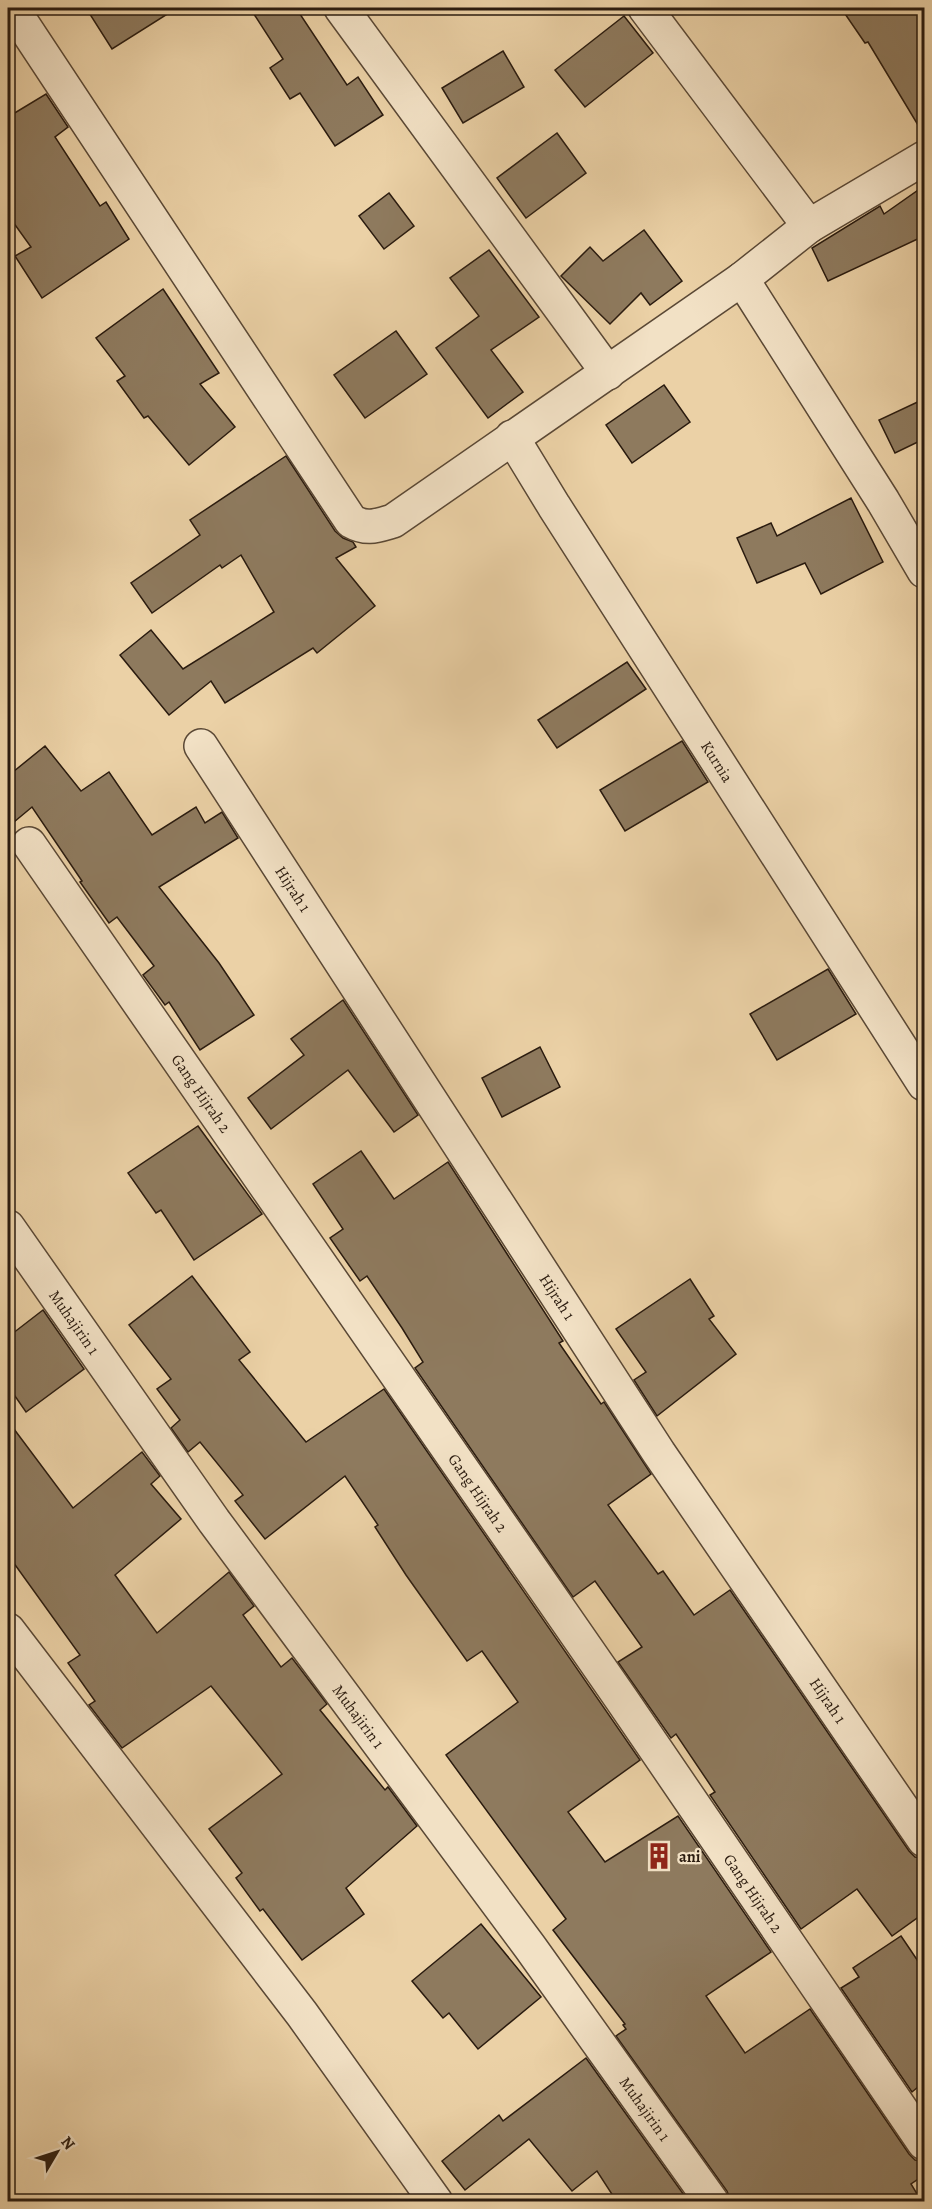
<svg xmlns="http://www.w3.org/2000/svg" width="932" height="2209" font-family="Alegreya,serif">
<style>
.building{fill:#8e7a5e;stroke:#2a1b0f;stroke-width:1.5}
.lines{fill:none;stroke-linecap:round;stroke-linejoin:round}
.minor-casing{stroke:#5a4835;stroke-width:36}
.minor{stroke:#f2e1c5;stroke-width:33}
.labels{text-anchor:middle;stroke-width:4.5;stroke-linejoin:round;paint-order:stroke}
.street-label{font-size:16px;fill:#2a1b0f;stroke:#f2e1c5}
.poi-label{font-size:16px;font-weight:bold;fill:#2a1b0f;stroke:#f2e1c5;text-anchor:start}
</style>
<rect width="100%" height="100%" fill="#ebd1a6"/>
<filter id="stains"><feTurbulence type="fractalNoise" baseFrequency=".00333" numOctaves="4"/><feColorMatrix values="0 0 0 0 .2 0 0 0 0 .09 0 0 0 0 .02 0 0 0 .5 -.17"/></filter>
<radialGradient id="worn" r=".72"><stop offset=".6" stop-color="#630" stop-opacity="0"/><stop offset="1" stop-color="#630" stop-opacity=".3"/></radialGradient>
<g class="building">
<polygon points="86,8 177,8 112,49"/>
<polygon points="250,8 296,8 347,85 358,77 383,115 335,146 300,93 290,99 270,68 283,59"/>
<polygon points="841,8 924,8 924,135 868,42 865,43"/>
<polygon points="624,16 653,53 585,107 555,70"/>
<polygon points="503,51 524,87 463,123 442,88"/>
<polygon points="46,94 68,127 55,137 100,206 106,202 129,239 42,298 15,256 31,247 8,215 8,117"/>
<polygon points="557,133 586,173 526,218 497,178"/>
<polygon points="924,186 924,236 828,281 812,248 880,206 884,214"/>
<polygon points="389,193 414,226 384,249 359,216"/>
<polygon points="644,230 682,281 650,305 641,293 610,324 561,276 590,247 603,261"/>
<polygon points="489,250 539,317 491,350 523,392 488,418 436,348 479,316 450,278"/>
<polygon points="163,289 219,373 200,384 235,427 189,465 148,416 144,418 117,381 125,376 96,338"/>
<polygon points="396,331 427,374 365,418 334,375"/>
<polygon points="664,385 690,422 632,463 606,425"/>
<polygon points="924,399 924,439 895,453 879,420"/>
<polygon points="286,456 335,531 343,538 353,542 356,547 336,558 375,606 317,653 313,648 225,703 211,681 169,715 120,655 151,630 183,669 274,612 241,555 222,568 220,565 152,613 131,583 200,535 190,520"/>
<polygon points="851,498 883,562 821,594 805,563 757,583 737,538 771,523 777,536"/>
<polygon points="627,662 646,689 557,748 538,720"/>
<polygon points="682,741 708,782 625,831 600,790"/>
<polygon points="45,746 81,791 109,772 152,835 196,807 205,823 222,812 238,838 159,887 219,963 254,1015 200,1050 169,1002 165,1005 143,975 154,966 117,917 109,923 80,882 82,881 32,807 8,827 8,776"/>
<polygon points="828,969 856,1014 777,1060 750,1014"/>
<polygon points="343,1000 418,1115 394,1132 348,1070 271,1129 248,1098 304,1055 291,1039"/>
<polygon points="540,1047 560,1087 502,1117 482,1078"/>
<polygon points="198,1126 262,1214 194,1260 161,1210 156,1213 128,1173"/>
<polygon points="361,1151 394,1199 448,1162 563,1341 559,1343 601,1404 604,1402 651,1474 608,1505 658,1574 663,1571 694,1615 730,1590 909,1851 915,1857 922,1858 924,1862 924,1913 892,1936 857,1889 801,1929 710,1795 715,1792 676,1734 671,1738 618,1662 642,1647 595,1581 573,1597 415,1368 423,1362 402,1328 367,1276 360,1281 330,1238 343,1229 313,1184"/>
<polygon points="192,1276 250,1352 239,1360 306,1442 384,1389 640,1760 568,1812 605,1862 678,1816 771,1952 706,1996 745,2053 810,2009 909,2154 915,2160 921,2161 924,2166 924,2175 911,2184 922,2202 731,2202 727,2191 616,2036 626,2029 623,2025 625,2024 553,1930 566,1919 446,1755 518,1702 482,1651 467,1661 406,1575 375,1527 378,1525 345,1476 265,1539 235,1501 243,1495 200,1442 188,1452 171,1428 180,1420 157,1389 171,1379 129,1325"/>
<polygon points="690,1279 714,1316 709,1319 736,1354 657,1416 634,1380 646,1372 616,1329"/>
<polygon points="43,1310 84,1369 26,1412 8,1386 8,1337"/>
<polygon points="8,1421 73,1508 142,1452 160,1476 151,1484 181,1519 115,1575 157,1633 229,1572 254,1606 243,1615 281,1667 292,1658 327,1704 320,1710 385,1790 388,1787 417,1826 346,1888 364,1914 302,1960 263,1909 260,1911 236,1878 242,1873 209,1829 282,1774 211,1686 122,1748 89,1705 95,1701 68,1663 80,1655 8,1555"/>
<polygon points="481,1924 541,1997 478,2049 449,2013 443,2018 412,1981"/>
<polygon points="901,1936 924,1970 924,2082 912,2092 841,1988 859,1977 853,1968"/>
<polygon points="586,2058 689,2202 617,2202 597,2171 572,2191 529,2139 465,2190 442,2161 499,2115 503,2121"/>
</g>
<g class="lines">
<defs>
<g id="minor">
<path d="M12 8 351 521C367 530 376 526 393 521L742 279 809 226 924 158"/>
<polyline points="341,8 608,373"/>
<polyline points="645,8 809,226"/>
<polyline points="742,279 883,501 924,571"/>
<path id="s1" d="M512 437 554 506 924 1084"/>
<path id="s2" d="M201 746 659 1453 924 1840"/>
<path id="s3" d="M29 844 622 1700 924 2143"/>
<path id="s4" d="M8 1227 214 1521 530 1947 712 2202"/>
<polyline points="8,1630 302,2014 436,2202"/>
</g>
</defs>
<use href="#minor" class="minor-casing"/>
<use href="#minor" class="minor"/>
</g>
<defs>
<symbol id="building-bare" viewBox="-9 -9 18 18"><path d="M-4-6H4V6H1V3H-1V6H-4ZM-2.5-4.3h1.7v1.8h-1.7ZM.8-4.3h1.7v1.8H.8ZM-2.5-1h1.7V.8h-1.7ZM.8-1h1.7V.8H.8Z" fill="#8f2418" stroke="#f2e1c5" stroke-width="2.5" paint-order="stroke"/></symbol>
</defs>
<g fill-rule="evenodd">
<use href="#building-bare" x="640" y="1837" width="38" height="38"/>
</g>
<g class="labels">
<g class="street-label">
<text dy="6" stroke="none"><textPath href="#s1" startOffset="384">Kurnia</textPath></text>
<text dy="6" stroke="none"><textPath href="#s2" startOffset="170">Hijrah 1</textPath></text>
<text dy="6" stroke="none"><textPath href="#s3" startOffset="303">Gang Hijrah 2</textPath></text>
<text dy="6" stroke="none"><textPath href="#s2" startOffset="656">Hijrah 1</textPath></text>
<text dy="6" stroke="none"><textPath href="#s4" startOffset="116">Muhajirin 1</textPath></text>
<text dy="6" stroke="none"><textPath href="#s3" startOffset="789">Gang Hijrah 2</textPath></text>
<text dy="6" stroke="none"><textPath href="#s2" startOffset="1142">Hijrah 1</textPath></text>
<text dy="6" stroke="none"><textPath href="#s4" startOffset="602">Muhajirin 1</textPath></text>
<text dy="6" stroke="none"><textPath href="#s3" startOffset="1275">Gang Hijrah 2</textPath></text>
<text dy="6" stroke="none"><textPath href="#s4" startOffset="1088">Muhajirin 1</textPath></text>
</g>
<g class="poi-label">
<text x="679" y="1862">ani</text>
</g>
</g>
<rect width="932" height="2209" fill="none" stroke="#ebd1a6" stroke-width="30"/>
<rect x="9" y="9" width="914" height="2191" fill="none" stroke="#2a1b0f" stroke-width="3"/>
<rect x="15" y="15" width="902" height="2179" fill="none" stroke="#2a1b0f" stroke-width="1.5"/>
<g transform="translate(57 2152) rotate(51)" stroke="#f2e1c5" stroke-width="4.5" paint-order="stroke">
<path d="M0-4.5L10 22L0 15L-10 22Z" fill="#2a1b0f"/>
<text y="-9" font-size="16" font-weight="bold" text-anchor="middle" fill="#2a1b0f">N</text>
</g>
<rect width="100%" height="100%" filter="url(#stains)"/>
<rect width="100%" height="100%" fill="url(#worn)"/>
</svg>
